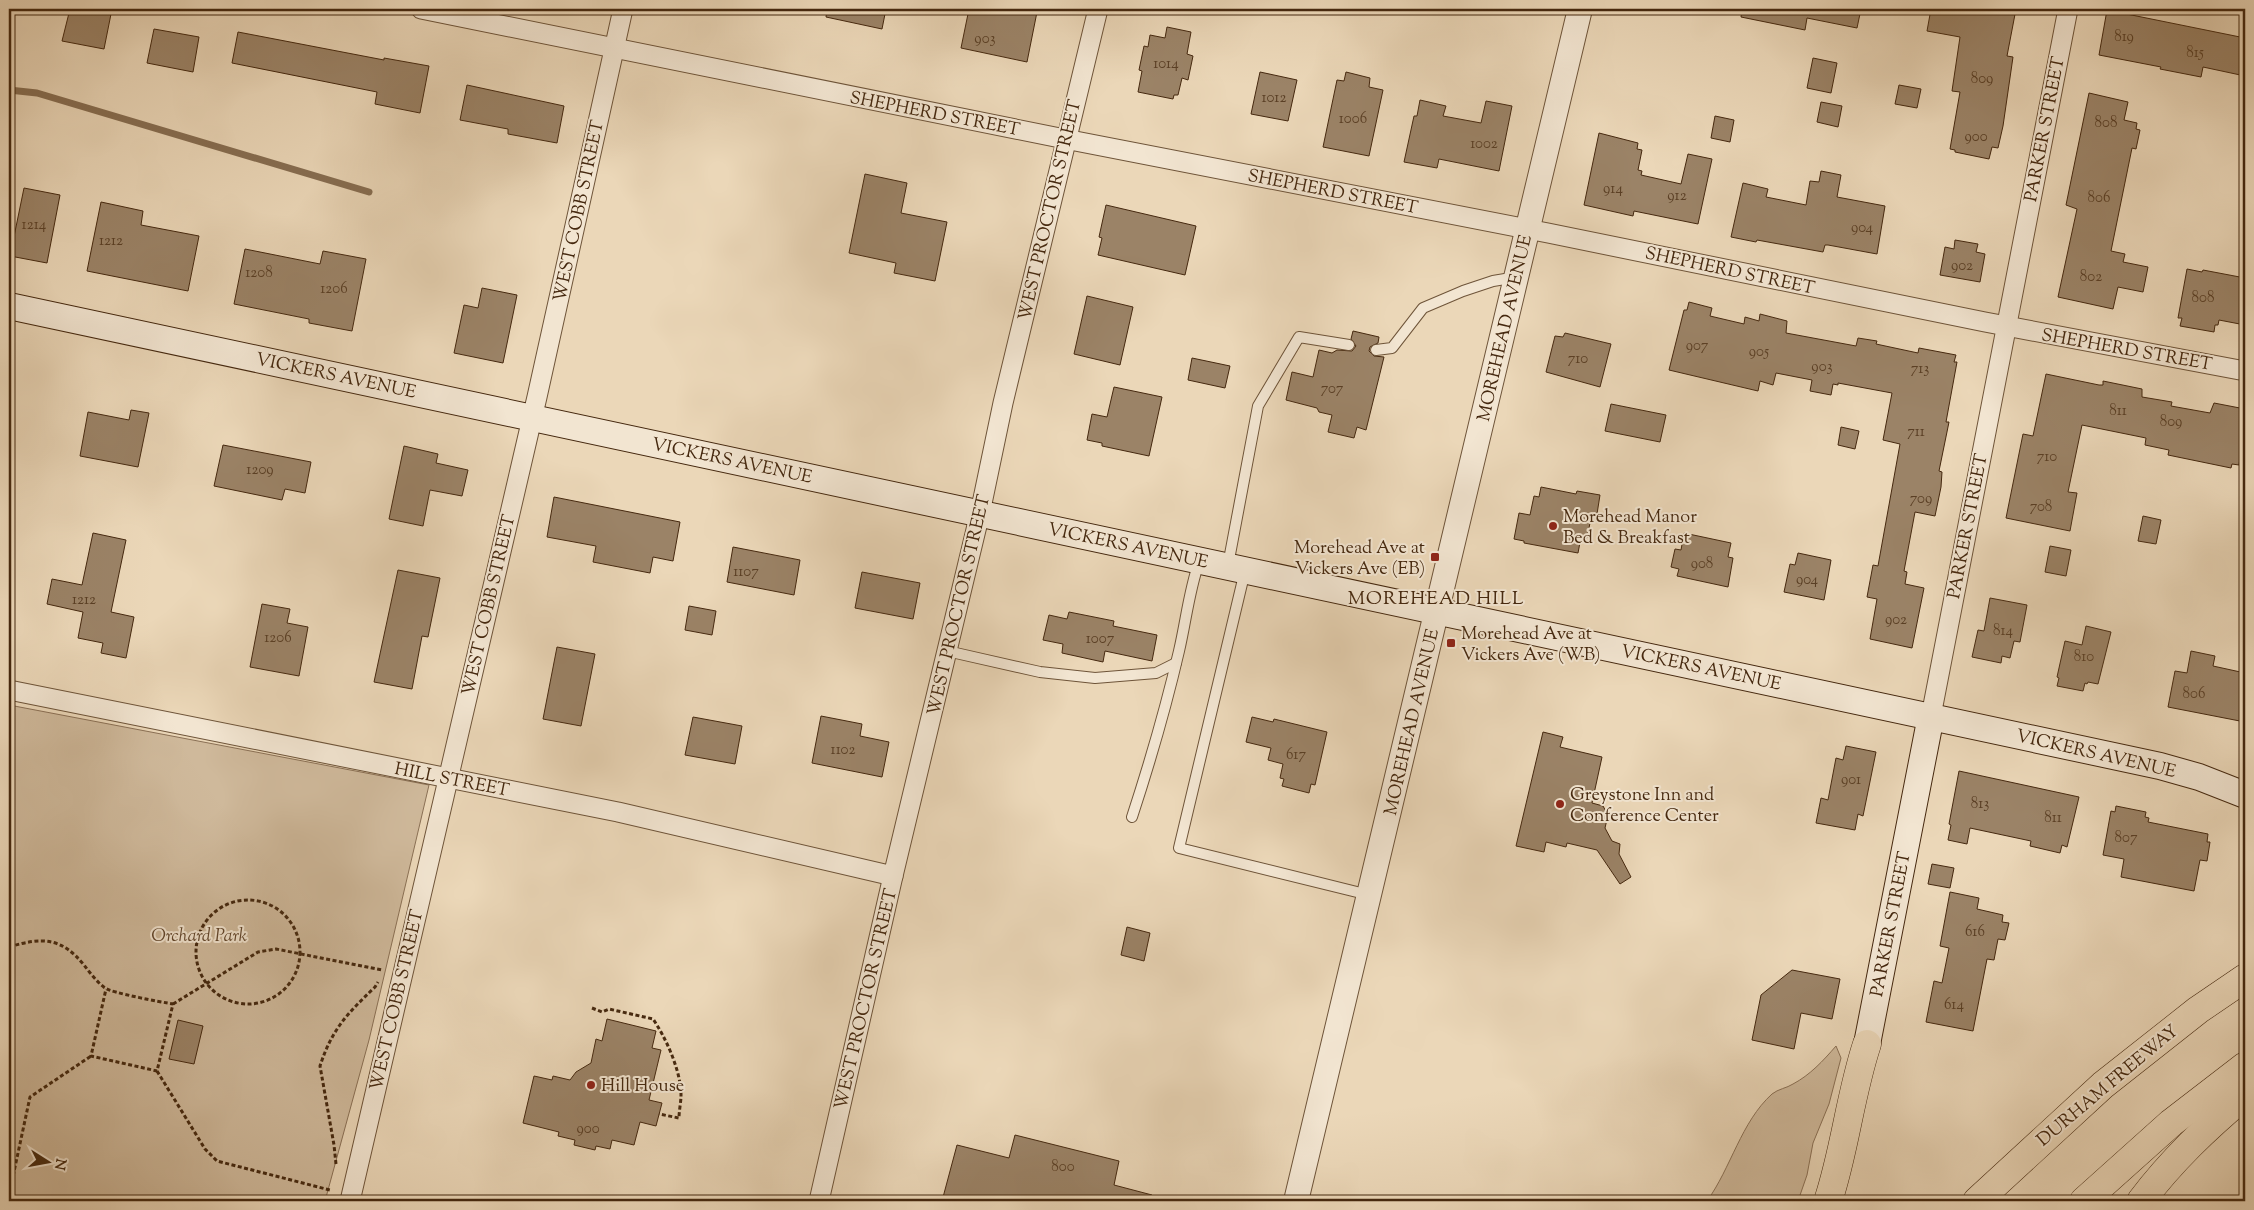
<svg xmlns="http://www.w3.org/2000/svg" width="2254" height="1210" font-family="'Sorts Mill Goudy',serif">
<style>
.green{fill:#cfb99b;stroke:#8a7055}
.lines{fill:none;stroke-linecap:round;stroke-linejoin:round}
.stream{stroke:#876e52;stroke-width:7}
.building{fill:#9b8367;stroke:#45280f}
.service-casing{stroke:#6e5439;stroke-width:12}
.minor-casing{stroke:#6e5439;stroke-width:21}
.tertiary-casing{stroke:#6e5439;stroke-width:26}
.secondary-casing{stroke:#45280f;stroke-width:28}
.motorway-casing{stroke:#45280f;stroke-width:29}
.path{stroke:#45280f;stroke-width:3;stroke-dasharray:4 2.5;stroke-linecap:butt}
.service{stroke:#f2e5d1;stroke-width:10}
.minor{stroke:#f2e5d1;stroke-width:19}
.tertiary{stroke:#f2e5d1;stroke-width:24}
.secondary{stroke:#f2e5d1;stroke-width:26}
.motorway{stroke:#ebd7b8;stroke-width:28}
.poi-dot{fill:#8f2418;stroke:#f2e5d1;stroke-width:2}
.labels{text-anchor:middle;stroke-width:4;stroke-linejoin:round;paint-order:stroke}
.number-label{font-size:15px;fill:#5a3f25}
.street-label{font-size:18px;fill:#45280f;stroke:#f2e5d1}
.poi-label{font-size:18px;fill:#45280f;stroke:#f2e5d1;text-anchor:start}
.park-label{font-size:18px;font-style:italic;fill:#61452b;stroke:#f2e5d1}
.neighbourhood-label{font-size:19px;letter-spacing:1px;fill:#45280f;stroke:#f2e5d1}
</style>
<rect width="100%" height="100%" fill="#ebd7b8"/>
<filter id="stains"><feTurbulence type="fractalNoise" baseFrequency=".004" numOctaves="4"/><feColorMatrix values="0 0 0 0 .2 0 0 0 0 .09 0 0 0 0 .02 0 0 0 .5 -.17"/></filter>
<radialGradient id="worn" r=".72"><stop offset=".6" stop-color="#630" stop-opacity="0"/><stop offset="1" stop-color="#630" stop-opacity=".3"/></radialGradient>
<g class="green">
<polygon points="9,705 429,785 369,1040 325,1201 9,1201"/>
<path d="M1836 1046 1841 1058 1829 1104 1813 1143 1807 1175 1798 1201H1707C1731 1168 1741 1122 1772 1094 1778 1089 1787 1088 1793 1084 1810 1075 1823 1061 1836 1046Z"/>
</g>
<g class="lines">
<polyline class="stream" points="9,90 37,93 369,192"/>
</g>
<g class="building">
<polygon points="70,9 112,9 104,49 62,41"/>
<polygon points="827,9 886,9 882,29 826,17"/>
<polygon points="969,9 1021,9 1037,12 1027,62 961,48"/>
<polygon points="1742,9 1861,9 1857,28 1807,18 1805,30 1741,17"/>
<polygon points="1931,9 1951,9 1980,14 1981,9 2016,9 2007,56 2013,57 2003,126 1998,148 1992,147 1989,159 1955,152 1955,150 1950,149 1960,92 1952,91 1960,37 1927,31"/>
<polygon points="2107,10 2245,38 2245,76 2203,67 2201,77 2160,69 2161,67 2099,55"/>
<polygon points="1167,27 1191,32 1187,54 1193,56 1188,80 1182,78 1178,95 1174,95 1173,99 1138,92 1142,71 1139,70 1144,46 1148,47 1150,35 1165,38"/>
<polygon points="154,29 199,37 193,72 147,63"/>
<polygon points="238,32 384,60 384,58 429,66 420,113 375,104 377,92 232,63"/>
<polygon points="1813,58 1837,63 1831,93 1807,88"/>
<polygon points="1260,72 1297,80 1288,121 1251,114"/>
<polygon points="1346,72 1370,78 1369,87 1383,90 1369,156 1323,147 1337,80 1344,81"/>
<polygon points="467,85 564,106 557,143 508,134 508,129 460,120"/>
<polygon points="1899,85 1921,89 1917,108 1895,104"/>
<polygon points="2089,93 2128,102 2124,120 2137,123 2136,129 2140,130 2136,149 2132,148 2111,251 2125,254 2123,262 2148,267 2143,292 2118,287 2113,309 2058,297 2077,209 2066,205"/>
<polygon points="1420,100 1446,106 1443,116 1481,123 1486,101 1512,106 1499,171 1439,159 1437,168 1404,162 1414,116 1417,116"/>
<polygon points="1821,102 1842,106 1838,127 1817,122"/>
<polygon points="1715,116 1734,120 1730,142 1711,138"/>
<polygon points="1599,133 1638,143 1637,149 1642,150 1638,170 1642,171 1641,175 1681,184 1688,154 1712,159 1698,224 1634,211 1633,216 1584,205"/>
<polygon points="1821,171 1841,175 1837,197 1885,206 1877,254 1828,245 1825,245 1823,252 1757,240 1756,242 1731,237 1743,183 1768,189 1766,197 1806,205 1810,181 1819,182"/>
<polygon points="865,174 907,183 901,213 947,222 935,281 894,273 896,263 849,253"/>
<polygon points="24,188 60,195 47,263 10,256"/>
<polygon points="101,202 143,211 141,225 199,236 188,291 87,271"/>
<polygon points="1106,205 1196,226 1185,275 1098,255 1102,238 1099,237"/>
<polygon points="1955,240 1978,244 1976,252 1985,254 1980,282 1940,275 1945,247 1954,249"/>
<polygon points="245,249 320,264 323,251 366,259 352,331 309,323 309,319 234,304"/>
<polygon points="2187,269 2202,272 2203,270 2245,278 2245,325 2219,320 2218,325 2215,325 2214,332 2180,326 2182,318 2178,318"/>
<polygon points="482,288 517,295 503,363 454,353 464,305 478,308"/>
<polygon points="1087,296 1133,307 1120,365 1074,354"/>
<polygon points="1689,302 1712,308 1710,316 1744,324 1745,317 1759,321 1760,314 1787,321 1786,333 1856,346 1858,338 1877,341 1876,344 1918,353 1919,348 1956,355 1954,362 1957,362 1946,422 1949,422 1939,471 1942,472 1941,487 1935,516 1915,512 1904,571 1907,572 1905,584 1924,588 1912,648 1870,639 1877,599 1867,597 1873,565 1878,566 1900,444 1883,440 1892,393 1838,383 1838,385 1833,384 1831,395 1810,391 1812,380 1776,373 1773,385 1760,381 1758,391 1669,370 1684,310 1687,310"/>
<polygon points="1353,331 1379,337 1378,343 1370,347 1369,351 1374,356 1384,357 1366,430 1357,427 1354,438 1328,432 1332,415 1319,412 1317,408 1286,400 1292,372 1313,377 1319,350 1332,353 1337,350 1352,351 1356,346 1351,339"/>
<polygon points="1565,333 1611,344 1600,387 1546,372 1555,336 1563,337"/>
<polygon points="1192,358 1230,366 1225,388 1188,380"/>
<polygon points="2046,374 2099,385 2103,385 2103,381 2142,389 2142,397 2172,402 2171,406 2210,413 2214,403 2245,409 2245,452 2241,451 2239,465 2232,464 2231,468 2168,455 2169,450 2145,445 2146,438 2082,425 2068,492 2077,493 2070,531 2006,518 2023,434 2033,436"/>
<polygon points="1114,387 1162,397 1149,456 1102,446 1102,443 1087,440 1092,414 1107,417"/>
<polygon points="1611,404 1666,415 1660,442 1605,431"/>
<polygon points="131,410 149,413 138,467 80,456 88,412 129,420"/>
<polygon points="1841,427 1859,431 1855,449 1838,445"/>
<polygon points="223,445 311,462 305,493 285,489 282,500 214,486"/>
<polygon points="404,446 438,454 436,463 468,470 462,496 430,490 423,526 389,519"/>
<polygon points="1541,487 1576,494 1577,491 1600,495 1597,514 1592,513 1587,538 1581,537 1578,553 1524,543 1524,541 1514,539 1519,513 1530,515 1534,496 1539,497"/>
<polygon points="554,497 680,522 673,561 653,557 650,573 593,562 596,546 547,537"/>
<polygon points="2143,516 2161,520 2156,544 2138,541"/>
<polygon points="93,533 126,540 111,612 134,617 126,658 101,653 103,643 78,638 83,612 47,604 52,579 82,585"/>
<polygon points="1684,533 1731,543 1728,557 1733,558 1728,587 1677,576 1679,569 1671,567 1675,549 1681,550"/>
<polygon points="2050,546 2071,550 2066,576 2045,572"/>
<polygon points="733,547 800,560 794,595 727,582"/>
<polygon points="1798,553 1831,560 1824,600 1784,592 1790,564 1795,565"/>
<polygon points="398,570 440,578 428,637 422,636 412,689 374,682"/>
<polygon points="862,572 920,583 913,619 855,608"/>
<polygon points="1990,598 2027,605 2020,642 2014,641 2010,658 2002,656 2001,663 1972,657 1978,630 1984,631"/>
<polygon points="262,604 290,609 287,623 308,627 299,676 250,667"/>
<polygon points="689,606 716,611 712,635 685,630"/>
<polygon points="1069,612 1114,621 1113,626 1157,635 1152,661 1105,651 1103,662 1062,653 1063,644 1043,640 1049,615 1067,619"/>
<polygon points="2086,626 2111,632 2098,684 2088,682 2087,684 2085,683 2083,691 2057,686 2059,678 2057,677 2065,641 2082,645"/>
<polygon points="557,647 595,654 581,726 543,719"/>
<polygon points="2191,651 2215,656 2213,666 2245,673 2245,722 2168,707 2175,671 2187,673"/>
<polygon points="821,716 862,724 860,736 889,742 882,777 812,763"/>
<polygon points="693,717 742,726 735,764 685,755"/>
<polygon points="1252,717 1273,722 1274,719 1327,732 1315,785 1311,784 1309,793 1282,786 1284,779 1280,778 1283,764 1268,760 1271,748 1246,742"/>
<polygon points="1543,732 1563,737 1560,747 1602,757 1592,803 1603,806 1608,815 1605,828 1612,841 1620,844 1619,854 1631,877 1620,884 1597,850 1567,843 1566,847 1546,842 1544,852 1516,846"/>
<polygon points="1846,746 1876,752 1863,816 1858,814 1855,830 1816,823 1821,798 1828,800 1836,758 1843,760"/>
<polygon points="1959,771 2079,797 2067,847 2062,845 2060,853 2030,846 2031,841 1970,828 1967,844 1948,840 1951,825 1949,824"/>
<polygon points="2116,806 2146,812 2145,817 2149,818 2148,822 2208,834 2207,842 2210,842 2207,861 2200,860 2194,891 2121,877 2124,859 2103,855 2111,811 2115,812"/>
<polygon points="1932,864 1954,868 1950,888 1928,884"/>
<polygon points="1950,892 1979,898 1977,909 2003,915 2002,922 2009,923 2005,940 1998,939 1994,960 1987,959 1973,1031 1926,1022 1934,981 1942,983 1949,948 1940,946"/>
<polygon points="1127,927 1150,933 1144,961 1121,955"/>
<polygon points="1792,970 1840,979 1832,1019 1801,1013 1794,1049 1752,1040 1761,995"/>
<polygon points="607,1019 656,1031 652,1048 661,1050 649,1100 662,1103 656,1126 640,1122 634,1145 612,1140 610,1149 596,1146 595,1150 574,1145 575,1140 558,1136 559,1132 523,1123 534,1076 552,1080 553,1076 570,1080 576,1072 591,1063 596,1039 602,1041"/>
<polygon points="178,1020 203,1026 194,1064 169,1059"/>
<polygon points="1015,1135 1119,1161 1114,1185 1152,1195 1151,1201 942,1201 957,1145 1009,1158"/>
</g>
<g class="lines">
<defs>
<g id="service">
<polyline points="1376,350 1392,348 1423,308 1463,291 1493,281 1517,277"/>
<polyline points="1228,565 1258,406 1299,337 1349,345"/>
<polyline points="1245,571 1179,848 1369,895"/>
<polyline points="947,651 1040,672 1095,678 1156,673 1176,663"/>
<path d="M1132 817C1150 762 1166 707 1179 651 1186 621 1189 591 1199 562"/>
</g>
<g id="minor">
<polyline points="421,9 1065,139 1548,233 1985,322 2245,371"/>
<polyline points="9,690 618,812 893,876"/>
<polyline points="1931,716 2068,9"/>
<polyline points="350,1201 537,397 623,9"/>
<polyline points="819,1201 893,876 980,513 1003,403 1098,9"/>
</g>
<polyline id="tertiary" points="1296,1201 1580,9"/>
<g id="secondary">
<polyline points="9,306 2160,766 2199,777 2245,795"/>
<polyline points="1867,1044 1931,716"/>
</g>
<g id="motorway">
<path d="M1828 1201C1845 1150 1850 1095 1867 1044"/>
<polyline points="1977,1201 2103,1085 2198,1010 2245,978"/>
<polyline points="2084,1201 2171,1123 2245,1066"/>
<path d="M2141 1201C2172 1160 2206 1128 2245 1095"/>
</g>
</defs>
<use href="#service" class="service-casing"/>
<use href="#minor" class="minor-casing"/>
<use href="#tertiary" class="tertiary-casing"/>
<use href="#secondary" class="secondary-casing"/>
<use href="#motorway" class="motorway-casing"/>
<g class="path">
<polyline points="9,719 11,710"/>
<circle cx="248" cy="952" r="52"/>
<path d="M9 947C42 937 61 937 84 965 90 973 97 982 105 988 112 993 161 1002 173 1004L157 1071 91 1056 106 989"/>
<polyline points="173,1004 258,952 276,949 382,970"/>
<path d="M592 1008 602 1012 609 1009 653 1019C666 1038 681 1071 681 1095 681 1102 679 1111 679 1118L659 1114"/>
<polyline points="157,1071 205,1149 217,1161 330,1190"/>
<path d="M336 1164 334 1145 320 1066C332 1029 347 1014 375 987L378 982"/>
<polyline points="9,1195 30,1097 91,1056"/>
</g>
<use href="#service" class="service"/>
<use href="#minor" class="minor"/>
<use href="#tertiary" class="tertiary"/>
<use href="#secondary" class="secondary"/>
<use href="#motorway" class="motorway"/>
</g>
<g class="poi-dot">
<circle cx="1553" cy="526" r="5"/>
<rect x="1430" y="552" width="10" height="10" rx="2.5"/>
<rect x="1446" y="638" width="10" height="10" rx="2.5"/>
<circle cx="1560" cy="804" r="5"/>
<circle cx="591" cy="1085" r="5"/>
</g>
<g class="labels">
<g class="number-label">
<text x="2124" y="41">819</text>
<text x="985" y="43">903</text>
<text x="2195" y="57">815</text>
<text x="1166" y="68">1014</text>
<text x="1982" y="83">809</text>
<text x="1274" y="102">1012</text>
<text x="1353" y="123">1006</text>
<text x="2106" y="127">808</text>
<text x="1976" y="141">900</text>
<text x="1484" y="148">1002</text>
<text x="1613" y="193">914</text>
<text x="1677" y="200">912</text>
<text x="2099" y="202">806</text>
<text x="34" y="229">1214</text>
<text x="1862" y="232">904</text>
<text x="111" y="245">1212</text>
<text x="1962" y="270">902</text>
<text x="259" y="277">1208</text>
<text x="2091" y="281">802</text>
<text x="334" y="293">1206</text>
<text x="2203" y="302">808</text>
<text x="1697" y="350">907</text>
<text x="1759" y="356">905</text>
<text x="1578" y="363">710</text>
<text x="1822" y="371">903</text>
<text x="1920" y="373">713</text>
<text x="1332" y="393">707</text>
<text x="2118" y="415">811</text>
<text x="2171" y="426">809</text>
<text x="1916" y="436">711</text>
<text x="2047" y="461">710</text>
<text x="260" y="474">1209</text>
<text x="1921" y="503">709</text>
<text x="2041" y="511">708</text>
<text x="1702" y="568">908</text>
<text x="746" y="576">1107</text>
<text x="1807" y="584">904</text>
<text x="84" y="604">1212</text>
<text x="1896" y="624">902</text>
<text x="2003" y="635">814</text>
<text x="278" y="642">1206</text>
<text x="1100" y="643">1007</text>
<text x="2084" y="661">810</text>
<text x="2194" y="698">806</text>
<text x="843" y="754">1102</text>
<text x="1296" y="759">617</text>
<text x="1851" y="784">901</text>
<text x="1980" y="808">813</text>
<text x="2053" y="822">811</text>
<text x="2126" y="842">807</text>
<text x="1975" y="936">616</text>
<text x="1954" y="1009">614</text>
<text x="588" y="1133">900</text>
<text x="1063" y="1171">800</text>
</g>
<g class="street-label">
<text transform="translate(935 113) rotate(11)" y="6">SHEPHERD STREET</text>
<text transform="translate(2044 129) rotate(-79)" y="6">PARKER STREET</text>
<text transform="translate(1333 191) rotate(11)" y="6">SHEPHERD STREET</text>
<text transform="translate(1049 210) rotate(-77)" y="6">WEST PROCTOR STREET</text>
<text transform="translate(578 211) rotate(-78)" y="6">WEST COBB STREET</text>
<text transform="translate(1730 270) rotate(12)" y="6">SHEPHERD STREET</text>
<text transform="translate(1504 328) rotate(-77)" y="6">MOREHEAD AVENUE</text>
<text transform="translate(2127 349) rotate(10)" y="6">SHEPHERD STREET</text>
<text transform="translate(336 375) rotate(12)" y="6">VICKERS AVENUE</text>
<text transform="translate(732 460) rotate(12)" y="6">VICKERS AVENUE</text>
<text transform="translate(1967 526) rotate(-79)" y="6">PARKER STREET</text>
<text transform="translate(1128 545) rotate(12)" y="6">VICKERS AVENUE</text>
<text transform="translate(488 605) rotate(-77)" y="6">WEST COBB STREET</text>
<text transform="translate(958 605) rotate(-77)" y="6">WEST PROCTOR STREET</text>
<text transform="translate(1701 667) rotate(12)" y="6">VICKERS AVENUE</text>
<text transform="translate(1411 722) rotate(-77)" y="6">MOREHEAD AVENUE</text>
<text transform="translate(2096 753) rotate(13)" y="6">VICKERS AVENUE</text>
<text transform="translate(452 779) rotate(11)" y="6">HILL STREET</text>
<text transform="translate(1890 924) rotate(-79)" y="6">PARKER STREET</text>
<text transform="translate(865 999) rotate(-77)" y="6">WEST PROCTOR STREET</text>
<text transform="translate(396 1000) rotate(-77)" y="6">WEST COBB STREET</text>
<text transform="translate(2107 1085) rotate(-40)" y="6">DURHAM FREEWAY</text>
</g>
<g class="poi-label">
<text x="1563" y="522">Morehead Manor<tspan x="1563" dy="21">Bed &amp; Breakfast</tspan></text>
<text x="1425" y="553" text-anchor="end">Morehead Ave at<tspan x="1425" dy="21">Vickers Ave (EB)</tspan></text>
<text x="1461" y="639">Morehead Ave at<tspan x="1461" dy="21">Vickers Ave (WB)</tspan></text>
<text x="1570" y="800">Greystone Inn and<tspan x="1570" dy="21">Conference Center</tspan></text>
<text x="601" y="1091">Hill House</text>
</g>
<g class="park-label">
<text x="199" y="941">Orchard Park</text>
</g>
<g class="neighbourhood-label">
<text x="1436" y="604">MOREHEAD HILL</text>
</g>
</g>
<rect width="2254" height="1210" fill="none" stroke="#ebd7b8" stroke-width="30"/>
<rect x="10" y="10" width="2234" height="1190" fill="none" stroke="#45280f" stroke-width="2.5"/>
<rect x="15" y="15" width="2224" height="1180" fill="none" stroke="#45280f"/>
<g transform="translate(48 1162) rotate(101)" stroke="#f2e5d1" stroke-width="4" paint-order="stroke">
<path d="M0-4L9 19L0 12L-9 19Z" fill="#45280f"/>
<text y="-8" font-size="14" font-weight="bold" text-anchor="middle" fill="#45280f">N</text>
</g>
<rect width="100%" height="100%" filter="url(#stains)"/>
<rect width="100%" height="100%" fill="url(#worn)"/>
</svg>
